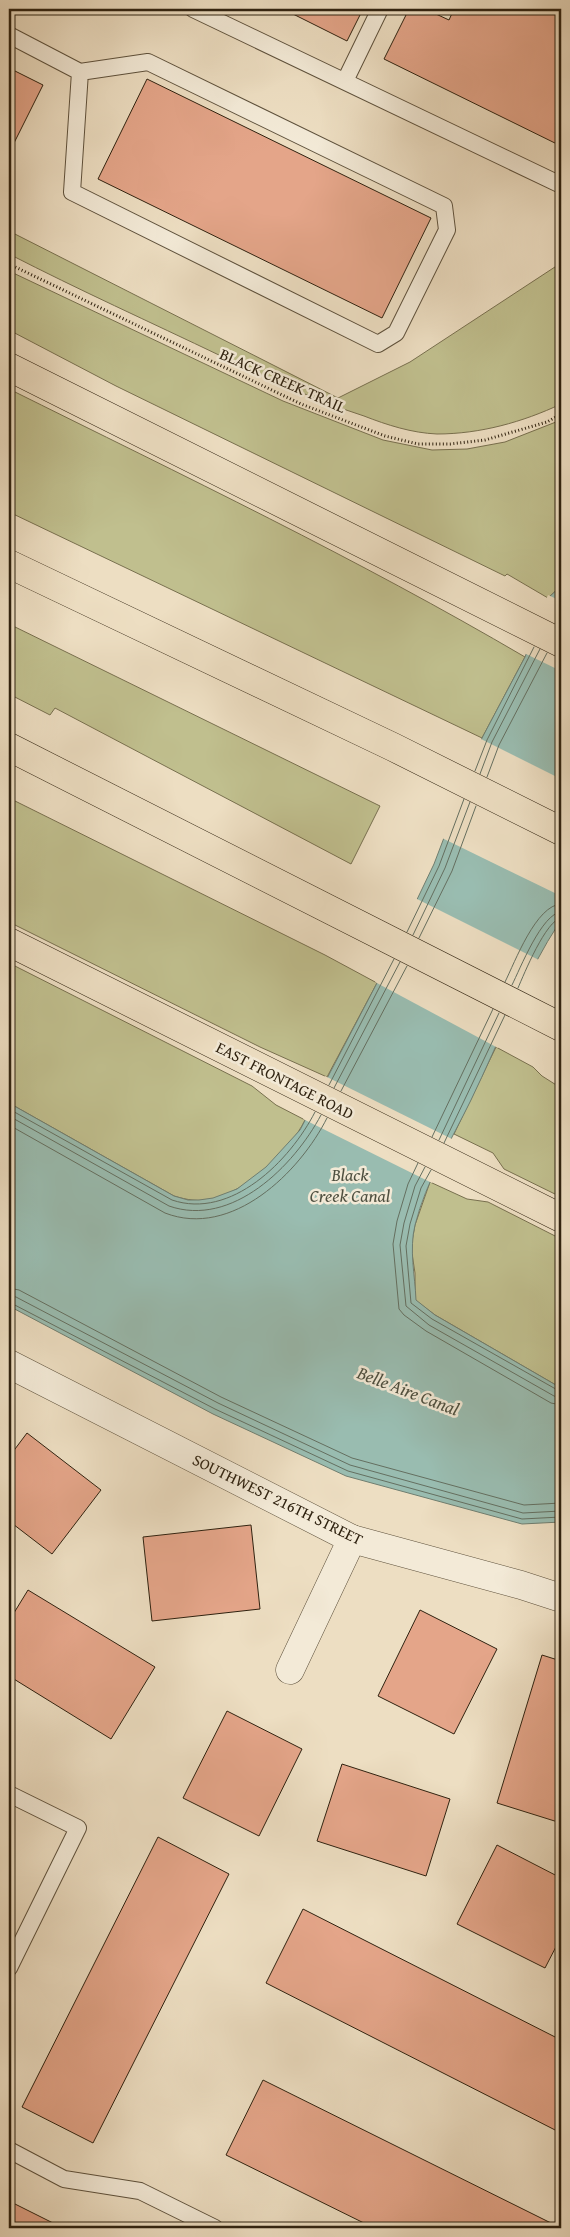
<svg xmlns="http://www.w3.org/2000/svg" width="570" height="2237" font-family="'Gentium Book Plus',serif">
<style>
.green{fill:#c0bf8e;stroke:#78704f}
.water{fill:#99bcb0;stroke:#6f7e70}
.pier{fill:#eddec2}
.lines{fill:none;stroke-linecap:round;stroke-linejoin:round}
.shore{stroke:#646f60;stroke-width:1}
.building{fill:#e4a589;stroke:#2f2210}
.service-casing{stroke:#5e513c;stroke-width:18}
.minor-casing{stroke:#5e513c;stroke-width:29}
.primary-casing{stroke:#2f2210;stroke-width:29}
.motorway-casing{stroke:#2f2210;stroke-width:29}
.path{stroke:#2f2210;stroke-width:3;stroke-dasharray:1 2.5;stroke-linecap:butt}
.service{stroke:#f3ead7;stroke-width:16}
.minor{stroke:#f3ead7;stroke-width:28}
.primary{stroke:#eddec2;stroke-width:28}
.motorway{stroke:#eddec2;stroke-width:28}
.labels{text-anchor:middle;stroke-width:5;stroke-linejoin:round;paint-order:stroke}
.street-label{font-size:16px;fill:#2f2210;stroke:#f3ead7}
.water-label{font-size:18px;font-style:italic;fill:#4f5040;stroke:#f3ead7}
</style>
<rect width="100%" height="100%" fill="#eddec2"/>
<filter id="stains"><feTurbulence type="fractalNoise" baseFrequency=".004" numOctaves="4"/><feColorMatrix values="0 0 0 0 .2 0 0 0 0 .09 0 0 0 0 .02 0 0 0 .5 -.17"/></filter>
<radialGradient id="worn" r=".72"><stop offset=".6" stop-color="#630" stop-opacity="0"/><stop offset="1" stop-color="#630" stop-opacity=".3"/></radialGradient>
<g class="green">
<path d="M9 231 338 398 410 362 561 263V404C523 422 480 434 437 434 412 433 387 425 364 416 314 400 268 378 221 356 150 322 79 290 9 254Z"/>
<polygon points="9,271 283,401 383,440 432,450 467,449 505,442 561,420 561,586 548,598 507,574 505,576 116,386 9,330"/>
<path d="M9 389C182 475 358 559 525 657L482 738 9 512Z"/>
<polygon points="9,624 380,806 351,864 55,708 50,715 9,694"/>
<polygon points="9,798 325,955 377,983 327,1077 260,1047 9,922"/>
<path d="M9 963 252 1086 276 1105 305 1120C290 1151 247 1191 212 1199 199 1202 187 1200 174 1196L9 1103Z"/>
<polygon points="496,1047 533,1067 542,1076 561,1088 561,1197 504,1169 493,1153 454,1134"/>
<polygon points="430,1182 467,1199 488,1202 561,1239 561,1388 435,1315 415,1300 415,1273 411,1247 415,1225"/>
</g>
<path class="water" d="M561 586V920C524 976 500 1040 471 1100 451 1141 426 1181 415 1225 409 1250 415 1275 416 1300L435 1315 561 1388V1522L522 1524 346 1476 213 1414 9 1306V1103L174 1196 188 1200H199L213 1198 237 1189 266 1167 300 1130 377 983 434 864 482 738 525 657 548 598Z"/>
<g class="pier">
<polygon points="548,595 561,601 561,671 524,653"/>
<polygon points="479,738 561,779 561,896 442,838"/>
<polygon points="415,898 539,960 498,1048 375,982"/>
<polygon points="325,1076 454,1140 432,1183 303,1119"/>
</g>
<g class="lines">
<g class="shore">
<polyline points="475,771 487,740 534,647"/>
<polyline points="480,774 492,742 540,649"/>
<polyline points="487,777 499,745 547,653"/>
<polyline points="407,932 439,866 464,799"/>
<polyline points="413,935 445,868 470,802"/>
<polyline points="419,938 452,871 476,806"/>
<path d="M505 982C515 962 536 905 561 904"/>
<path d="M512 985C520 969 542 913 561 912"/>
<path d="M518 988C524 974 546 920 561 918"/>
<polyline points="329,1085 394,959"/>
<polyline points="334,1088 400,962"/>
<polyline points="341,1091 407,966"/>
<path d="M9 1109 172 1200C231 1220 290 1161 315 1112"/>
<path d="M9 1116 169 1206C232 1228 294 1166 321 1115"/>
<path d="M9 1125 165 1213C232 1239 300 1172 327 1118"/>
<polyline points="432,1137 493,1009"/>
<polyline points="439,1140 499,1013"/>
<polyline points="444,1143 505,1015"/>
<polyline points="418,1163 408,1184 397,1221 393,1244 399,1309 404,1315 426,1331 551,1403 561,1405"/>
<polyline points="425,1167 415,1186 404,1223 400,1245 406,1306 429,1325 554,1396 561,1398"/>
<polyline points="431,1170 421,1188 410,1224 406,1246 411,1303 432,1319 561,1392"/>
<polyline points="9,1288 19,1290 221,1397 352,1458 524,1505 561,1503"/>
<polyline points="9,1295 16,1297 218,1403 350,1465 523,1513 561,1511"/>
<polyline points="9,1302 215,1409 348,1471 522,1519 561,1517"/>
</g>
</g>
<g class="building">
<polygon points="283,9 363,9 347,41"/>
<polygon points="409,9 425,9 449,20 454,9 561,9 561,146 384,59"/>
<polygon points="9,68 43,85 9,153"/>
<polygon points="147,79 431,218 382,318 98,179"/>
<polygon points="27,1433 101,1490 52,1554 9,1521 9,1457"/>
<polygon points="251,1525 260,1609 152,1621 143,1537"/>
<polygon points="28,1590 155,1667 111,1739 9,1676 9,1621"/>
<polygon points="420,1610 497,1649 454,1734 378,1696"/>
<polygon points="542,1655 561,1661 561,1823 497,1803"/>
<polygon points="227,1711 302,1749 259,1836 183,1798"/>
<polygon points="342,1764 450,1799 426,1876 317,1841"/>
<polygon points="158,1837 229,1874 93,2143 22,2107"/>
<polygon points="497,1845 561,1878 561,1937 545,1968 457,1924"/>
<polygon points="303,1909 561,2040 561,2133 266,1983"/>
<polygon points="263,2080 557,2226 556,2228 374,2228 226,2155"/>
<polygon points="9,2201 63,2228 9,2228"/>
</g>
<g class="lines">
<defs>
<g id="service">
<polyline points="193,9 561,185"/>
<polyline points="9,35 80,72 148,62 444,206 447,230 396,333 378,344 72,192 80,72"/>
<polyline points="345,81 380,9"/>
<polyline points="9,1794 78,1828 9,1968"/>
<polyline points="9,2150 64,2179 140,2191 215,2228"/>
</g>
<g id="minor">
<polyline points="9,1364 352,1539 521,1585 561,1598"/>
<polyline points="290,1670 352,1539"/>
</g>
<g id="primary">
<polyline points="9,367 561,643"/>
<polyline points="9,942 561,1218"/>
</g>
<g id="motorway">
<polyline points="9,564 393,747 561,831"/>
<polyline points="9,747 561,1027"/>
</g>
</defs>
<use href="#service" class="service-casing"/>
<use href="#minor" class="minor-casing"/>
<use href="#primary" class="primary-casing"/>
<use href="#motorway" class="motorway-casing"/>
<polyline class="path" points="9,264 301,404 385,436 418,444 450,444 485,440 547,422 561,414"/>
<use href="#service" class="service"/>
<use href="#minor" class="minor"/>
<use href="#primary" class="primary"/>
<use href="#motorway" class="motorway"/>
</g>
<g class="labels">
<g class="street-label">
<text transform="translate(283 380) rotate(24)" y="6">BLACK CREEK TRAIL</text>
<text transform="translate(285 1080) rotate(27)" y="6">EAST FRONTAGE ROAD</text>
<text transform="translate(278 1499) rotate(26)" y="6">SOUTHWEST 216TH STREET</text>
</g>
<g class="water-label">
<text x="350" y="1181">Black<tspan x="350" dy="21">Creek Canal</tspan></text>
<text transform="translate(408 1391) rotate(21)" y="6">Belle Aire Canal</text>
</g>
</g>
<rect width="570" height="2237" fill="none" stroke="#eddec2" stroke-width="30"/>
<rect x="10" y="10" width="550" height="2217" fill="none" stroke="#2f2210" stroke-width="2.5"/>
<rect x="15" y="15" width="540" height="2207" fill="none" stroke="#2f2210"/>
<rect width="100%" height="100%" filter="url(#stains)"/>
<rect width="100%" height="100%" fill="url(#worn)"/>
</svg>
